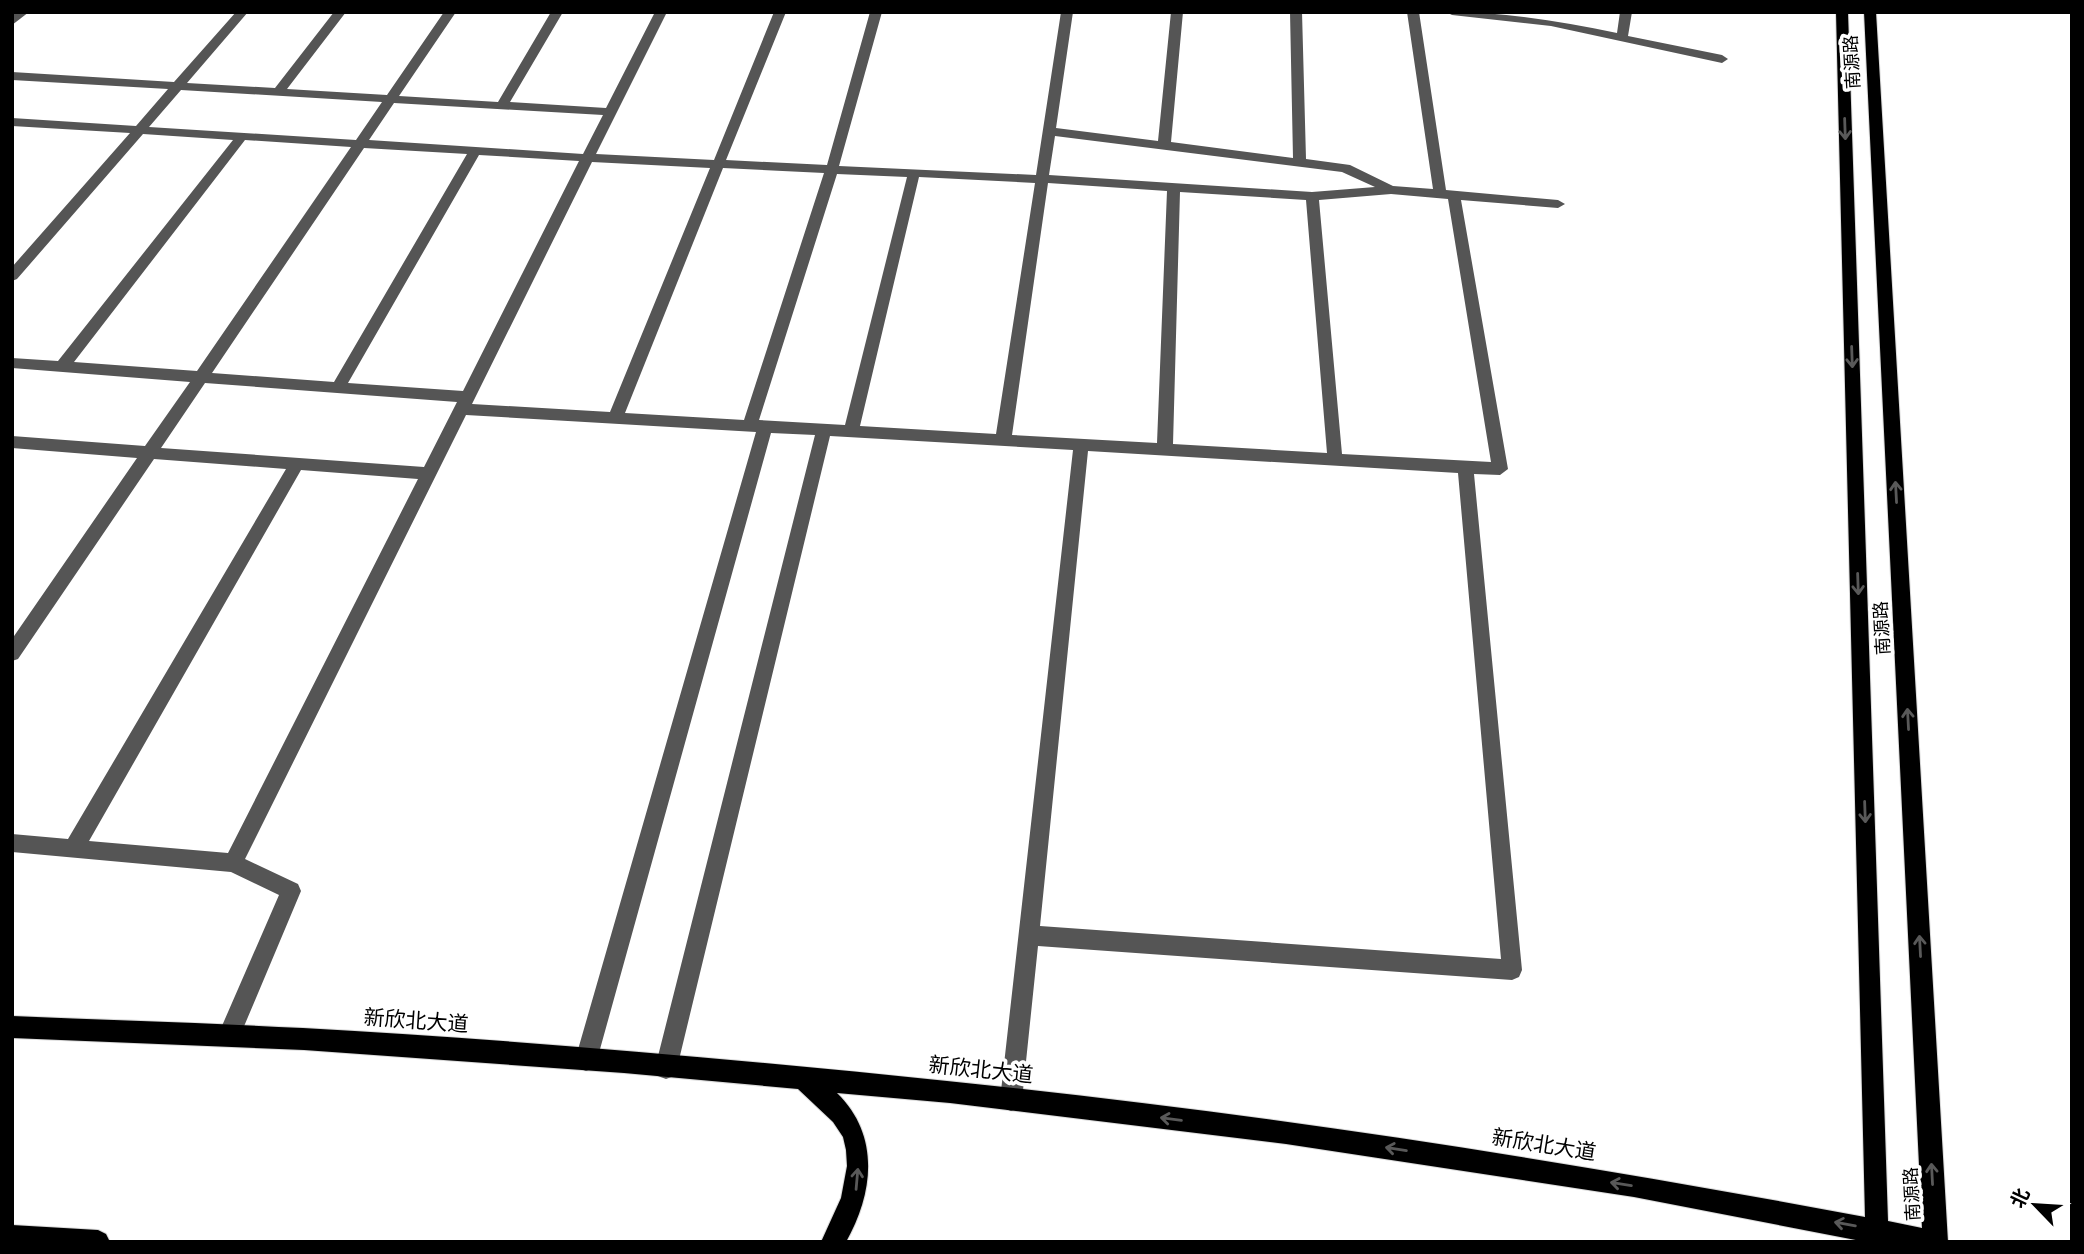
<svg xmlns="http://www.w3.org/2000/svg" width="2084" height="1254" font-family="Figtree,'Noto Sans SC',sans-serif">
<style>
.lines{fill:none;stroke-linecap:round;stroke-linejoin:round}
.major-casing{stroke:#dbdbdb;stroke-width:2}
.minor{fill:#555;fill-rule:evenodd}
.major{fill:#000;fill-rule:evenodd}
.oneway{stroke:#595959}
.labels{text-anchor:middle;stroke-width:7;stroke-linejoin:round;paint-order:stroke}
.street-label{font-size:18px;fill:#000;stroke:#fff}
.near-street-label{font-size:21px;fill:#000;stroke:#fff}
</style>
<rect width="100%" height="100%" fill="#fff"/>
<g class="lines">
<defs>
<g id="major">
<path d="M1836 12H1848L1888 1221 1922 1228 1864 12H1876L1948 1242H1866L1634 1197 1286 1144 950 1103 837 1093C880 1135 874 1192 846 1242H821L841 1198 847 1166 846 1150 843 1137 833 1122 798 1089 624 1073 304 1050 12 1038V1016C109 1020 206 1023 303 1028 518 1040 733 1059 947 1081 1255 1112 1561 1160 1865 1217Z"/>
<polygon points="12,1225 98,1230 106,1234 110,1242 12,1242"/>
</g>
</defs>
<use href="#major" class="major-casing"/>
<g class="minor">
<polygon points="16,12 29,12 12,25 12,16"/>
<path d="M236 12H248L187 83 275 88 334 12H346L287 89 387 95 444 12H456L399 96 498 102 551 12H563L510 102 606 108 655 12H667L596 154 714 160 774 12H786L726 160 827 165 870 12H882L839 166 1036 175 1061 12H1073L1056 128 1158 141 1171 12H1183L1171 142 1293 158 1290 12H1302L1306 159 1350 165 1393 186 1433 189 1407 12H1419L1446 190 1558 200 1565 204 1558 208 1461 200 1508 469 1500 475 1474 474 1522 970 1519 977 1512 980 1038 946 1022 1100 1019 1108 1011 1111 1003 1108 1000 1100 1073 450 830 436 677 1068 674 1076 666 1079 658 1076 655 1068 815 435 771 433 597 1060 594 1068 586 1071 578 1068 575 1060 756 432 466 415 245 859 298 884 301 891 237 1043 229 1046 221 1043 218 1035 279 895 231 872 12 852V834L68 839 286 469 154 459 18 659 12 661V639L137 458 12 448V436L145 446 190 382 12 368V358L58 361 233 140 143 134 17 279 12 281V267L130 133 12 126V118L136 126 168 89 12 80V72L174 82ZM181 90 382 102 356 140 149 127ZM394 103 603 115 583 154 369 140ZM1055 136 1342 172 1375 187 1312 192 1049 175ZM245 140 351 147 197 371 74 362ZM364 148 467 154 334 382 212 373ZM479 155 579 161 463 391 348 383ZM592 162 710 168 610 412 472 404ZM723 168 824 173 744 420 625 413ZM837 174 907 177 845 425 759 420ZM919 177 1035 183 996 434 860 426ZM1048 183 1167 191 1157 443 1012 435ZM1180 192 1306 200 1327 453 1173 444ZM1391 194 1448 199 1491 462 1342 454 1319 200ZM205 383 457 402 424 467 161 448ZM1088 451 1458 473 1501 959 1040 926ZM301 470 418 479 228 853 89 841Z"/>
<path d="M1446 12C1505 12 1560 21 1617 33L1620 12H1632L1628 36 1722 55 1728 59 1722 63 1551 26 1452 15Z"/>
</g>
<use href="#major" class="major"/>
</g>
<defs><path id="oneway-shaft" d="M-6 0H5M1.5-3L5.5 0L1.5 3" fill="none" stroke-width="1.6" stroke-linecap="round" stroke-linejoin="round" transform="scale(1.75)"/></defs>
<g class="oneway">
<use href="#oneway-shaft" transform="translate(1845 129) rotate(88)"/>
<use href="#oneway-shaft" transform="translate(1852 357) rotate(88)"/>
<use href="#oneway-shaft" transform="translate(1896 492) rotate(-93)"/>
<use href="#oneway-shaft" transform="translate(1858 584) rotate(88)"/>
<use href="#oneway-shaft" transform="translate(1908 719) rotate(-93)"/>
<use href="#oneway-shaft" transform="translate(1865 812) rotate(88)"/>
<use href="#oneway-shaft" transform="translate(1920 946) rotate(-93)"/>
<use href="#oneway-shaft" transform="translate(1171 1119) rotate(-173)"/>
<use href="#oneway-shaft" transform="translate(1396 1149) rotate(-171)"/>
<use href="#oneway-shaft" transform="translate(1932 1174) rotate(-93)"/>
<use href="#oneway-shaft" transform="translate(857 1179) rotate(-85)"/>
<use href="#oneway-shaft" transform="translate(1621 1184) rotate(-171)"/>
<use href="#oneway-shaft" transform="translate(1845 1224) rotate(-170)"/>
</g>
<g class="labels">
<g class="street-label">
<text transform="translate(1852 62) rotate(-93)" y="6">南源路</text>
<text transform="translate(1882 628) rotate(-93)" y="6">南源路</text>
<text transform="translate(1912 1194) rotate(-93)" y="6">南源路</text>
</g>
<g class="near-street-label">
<text transform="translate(416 1021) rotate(4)" y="7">新欣北大道</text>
<text transform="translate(981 1070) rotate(6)" y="7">新欣北大道</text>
<text transform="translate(1544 1145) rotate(9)" y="7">新欣北大道</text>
</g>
</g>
<rect width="2084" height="1254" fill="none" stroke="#000000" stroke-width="28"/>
<g transform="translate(2035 1205) rotate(295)" stroke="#ffffff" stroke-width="5" paint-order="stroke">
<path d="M0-5L12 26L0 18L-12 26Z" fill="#000000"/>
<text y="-10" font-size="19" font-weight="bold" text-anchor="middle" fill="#000000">北</text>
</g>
</svg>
